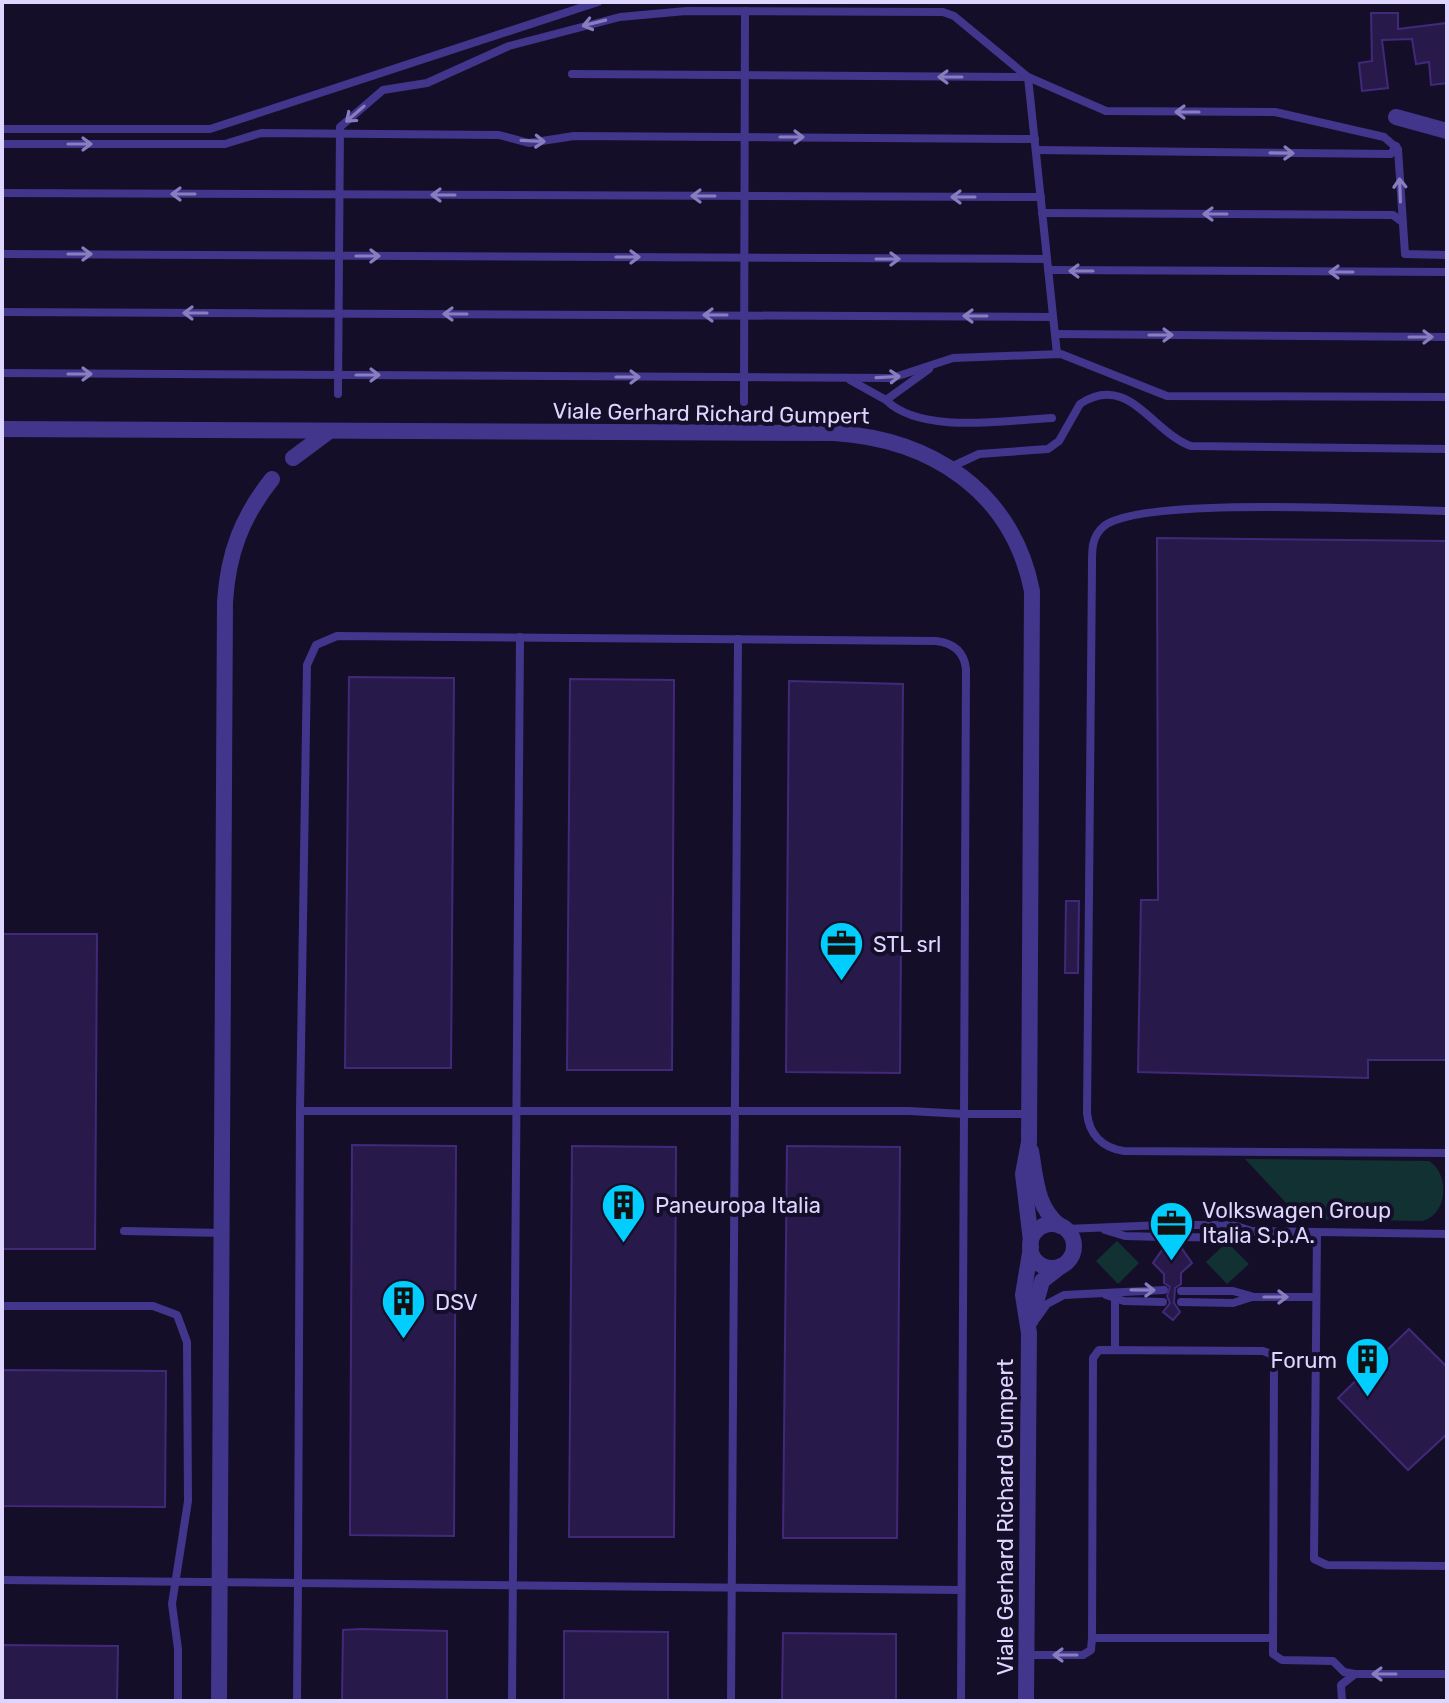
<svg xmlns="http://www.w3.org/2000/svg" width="1449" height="1703" font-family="Rubik,sans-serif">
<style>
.green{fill:#113133}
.building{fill:#28194b;stroke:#412979;stroke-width:2}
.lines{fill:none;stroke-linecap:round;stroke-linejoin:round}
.lane{stroke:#41368b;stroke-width:8}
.street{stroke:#41368b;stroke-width:16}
.oneway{stroke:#887ebf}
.labels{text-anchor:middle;stroke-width:8;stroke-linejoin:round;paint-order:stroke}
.street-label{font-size:22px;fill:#dfd6ff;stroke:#150e29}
.poi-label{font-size:22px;fill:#dfd6ff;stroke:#150e29;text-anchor:start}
</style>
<rect width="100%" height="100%" fill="#150e29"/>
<g class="green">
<path d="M1245 1159 1429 1161C1449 1173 1449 1213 1423 1221L1301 1219Z"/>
<polygon points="1117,1241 1139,1263 1118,1284 1096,1261"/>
<polygon points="1227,1242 1249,1264 1227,1284 1206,1262"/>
</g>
<g class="building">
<polygon points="1371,13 1398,13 1398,29 1447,23 1447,83 1431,85 1429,62 1416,64 1412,39 1382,40 1388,88 1362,91 1359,63 1372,61"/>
<polygon points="1157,538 1447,541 1447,1060 1368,1060 1368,1078 1138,1072 1141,900 1158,900"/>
<polygon points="349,677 454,678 451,1068 345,1068"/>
<polygon points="570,679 674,680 672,1070 567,1070"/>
<polygon points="789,681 903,684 900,1073 786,1072"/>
<polygon points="1066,901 1079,901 1078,973 1065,973"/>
<polygon points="2,934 97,934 95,1249 2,1249"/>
<polygon points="352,1145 456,1146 454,1536 350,1535"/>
<polygon points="572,1146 676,1147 674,1537 569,1537"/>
<polygon points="787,1146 900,1147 897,1538 783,1538"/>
<polygon points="1173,1205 1182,1215 1175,1224 1179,1231 1176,1240 1192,1263 1181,1273 1181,1284 1175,1288 1174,1303 1180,1312 1173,1320 1163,1312 1170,1303 1167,1296 1170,1287 1164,1283 1164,1274 1153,1263 1169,1240 1164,1214"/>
<polygon points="1409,1329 1447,1367 1447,1434 1408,1470 1338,1398"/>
<polygon points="2,1370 166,1371 165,1507 2,1506"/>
<polygon points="361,1629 447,1631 447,1701 342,1701 343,1630"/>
<polygon points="564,1631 668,1632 668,1701 564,1701"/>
<polygon points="783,1633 896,1634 896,1701 782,1701"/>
<polygon points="3,1645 118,1646 117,1701 3,1701"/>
</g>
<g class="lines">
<g class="lane">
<polyline points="572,74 1028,77 1057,354"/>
<polyline points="2,129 210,129 598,2"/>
<polyline points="2,144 225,144 261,133 499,135 529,143 574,136 1035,139"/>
<polyline points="1036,150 1391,154 1396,146"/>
<polyline points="2,193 1041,197"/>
<polyline points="1042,213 1393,215 1401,221"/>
<polyline points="2,254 1047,259"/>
<polyline points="1048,270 1447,272"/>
<polyline points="2,312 1053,317"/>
<polyline points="1055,334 1447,337"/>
<polyline points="2,373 892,378 953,358 1061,354 1167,396 1447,397"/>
<polyline points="850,380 886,400 929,369"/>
<polyline points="338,394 340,127 383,90 427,83 509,46 620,17 686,11 943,12 954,16 1028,77 1106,111 1275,112 1384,137 1398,149 1405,254 1447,255"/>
<path d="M886 400C921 435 1006 420 1052 418"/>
<polyline points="744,402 745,11"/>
<path d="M951 467 979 454 1048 449 1059 441 1080 404C1128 372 1152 432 1191 446L1447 449"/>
<path d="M1447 511C1386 510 1142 496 1104 526 1091 537 1092 551 1092 566L1087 1113C1089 1134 1102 1148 1124 1151L1447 1153"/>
<path d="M337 636 936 641C953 643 964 651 966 669L964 1114 909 1111H300L307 665 316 645Z"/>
<polyline points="300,1111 298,1583 961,1590"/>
<polyline points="1182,1225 1233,1225 1252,1231"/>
<polyline points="1066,1229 1162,1225"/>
<polyline points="1105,1230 1125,1236 1163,1237"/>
<polyline points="124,1231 223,1233"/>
<polyline points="1317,1233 1314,1559 1327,1565 1447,1566"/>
<polyline points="1182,1237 1235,1238 1253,1231 1447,1234"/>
<polyline points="1181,1291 1233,1291 1251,1296"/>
<polyline points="1106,1295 1124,1301 1163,1302"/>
<polyline points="1181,1302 1233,1303 1252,1297 1316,1297"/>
<polyline points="2,1306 153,1306 177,1315 187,1342 188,1501 172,1604 178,1649 178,1701"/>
<polyline points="1037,1318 1047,1304 1064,1295 1164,1290"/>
<polyline points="1115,1350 1115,1298"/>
<polyline points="2,1580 298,1583 297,1701"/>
<polyline points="1272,1638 1092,1638 1093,1358 1099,1350 1263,1351 1271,1354 1274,1361 1273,1654 1282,1660 1333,1661 1344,1672 1355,1674"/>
<polyline points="1026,1655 1083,1655 1091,1650 1092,1638"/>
<polyline points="512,1701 520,637"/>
<polyline points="731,1701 738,639"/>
<polyline points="961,1701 964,1114 1029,1114"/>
<polyline points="1342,1701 1341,1685 1355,1674 1447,1674"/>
</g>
<g class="street">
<polyline points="1396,117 1447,131"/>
<path d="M2 429 834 433C931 439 1012 491 1032 591L1029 1142 1023 1174 1031 1241"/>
<polyline points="293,458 328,432"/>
<path d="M1031 1151C1036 1179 1036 1207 1060 1226"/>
<circle cx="1052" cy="1246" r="22"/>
<polyline points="1031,1320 1042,1281 1061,1266"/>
<path d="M219 1701 225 602C228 553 242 517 272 479"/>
<polyline points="1026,1701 1029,1333 1023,1295 1031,1247"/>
</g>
</g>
<defs><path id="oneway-shaft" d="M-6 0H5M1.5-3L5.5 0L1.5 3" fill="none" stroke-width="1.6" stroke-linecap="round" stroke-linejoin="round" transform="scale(2)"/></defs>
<g class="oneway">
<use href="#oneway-shaft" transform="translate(594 23) rotate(166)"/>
<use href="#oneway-shaft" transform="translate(950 77) rotate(-180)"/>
<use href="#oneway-shaft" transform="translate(1187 112) rotate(180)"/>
<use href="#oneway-shaft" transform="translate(355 114) rotate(139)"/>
<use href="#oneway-shaft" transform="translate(792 137)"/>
<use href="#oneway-shaft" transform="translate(533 141) rotate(3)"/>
<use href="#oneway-shaft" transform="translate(80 144)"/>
<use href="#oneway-shaft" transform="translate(1282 153) rotate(1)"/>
<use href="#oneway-shaft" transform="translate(1400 190) rotate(-92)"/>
<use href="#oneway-shaft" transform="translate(183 194) rotate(-180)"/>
<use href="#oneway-shaft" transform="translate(443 195) rotate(-180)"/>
<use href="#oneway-shaft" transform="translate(703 196) rotate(-180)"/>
<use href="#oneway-shaft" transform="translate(963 197) rotate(-180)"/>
<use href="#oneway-shaft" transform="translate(1215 214) rotate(-180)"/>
<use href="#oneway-shaft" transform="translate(80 254)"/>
<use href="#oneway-shaft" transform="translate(368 256)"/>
<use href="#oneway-shaft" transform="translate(628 257)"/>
<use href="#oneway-shaft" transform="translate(888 259)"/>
<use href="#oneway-shaft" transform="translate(1081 271) rotate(-180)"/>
<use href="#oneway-shaft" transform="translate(1341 272) rotate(-180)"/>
<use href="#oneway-shaft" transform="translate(195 313) rotate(-180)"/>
<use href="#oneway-shaft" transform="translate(455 314) rotate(-180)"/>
<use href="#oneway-shaft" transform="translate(715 315) rotate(-180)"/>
<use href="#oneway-shaft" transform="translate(975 316) rotate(-180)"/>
<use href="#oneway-shaft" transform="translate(1161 335)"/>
<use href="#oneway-shaft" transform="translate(1421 337)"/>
<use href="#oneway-shaft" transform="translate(80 374)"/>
<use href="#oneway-shaft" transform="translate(368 375)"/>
<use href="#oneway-shaft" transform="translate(628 377)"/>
<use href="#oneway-shaft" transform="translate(888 377) rotate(-3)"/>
<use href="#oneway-shaft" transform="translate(1143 1290) rotate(1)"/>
<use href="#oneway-shaft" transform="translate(1276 1297)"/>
<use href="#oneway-shaft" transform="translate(1065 1655) rotate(180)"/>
<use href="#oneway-shaft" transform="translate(1384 1674) rotate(-180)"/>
</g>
<defs>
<symbol id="office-pin" viewBox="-11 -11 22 30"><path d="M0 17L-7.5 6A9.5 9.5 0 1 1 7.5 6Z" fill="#02cdff" stroke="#150e29"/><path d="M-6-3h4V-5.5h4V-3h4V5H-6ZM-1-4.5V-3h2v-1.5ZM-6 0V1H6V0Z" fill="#111"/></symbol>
<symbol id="building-pin" viewBox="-11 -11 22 30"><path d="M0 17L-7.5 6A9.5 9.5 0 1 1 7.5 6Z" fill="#02cdff" stroke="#150e29"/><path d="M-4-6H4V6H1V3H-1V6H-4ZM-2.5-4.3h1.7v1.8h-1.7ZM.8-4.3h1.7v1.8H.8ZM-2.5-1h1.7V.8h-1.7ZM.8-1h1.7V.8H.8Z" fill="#111"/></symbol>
</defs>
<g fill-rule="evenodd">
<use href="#office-pin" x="816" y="918" width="51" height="69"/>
<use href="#building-pin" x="598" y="1180" width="51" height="69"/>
<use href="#office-pin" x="1146" y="1198" width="51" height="69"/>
<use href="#building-pin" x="378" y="1276" width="51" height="69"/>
<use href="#building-pin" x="1342" y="1334" width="51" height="69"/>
</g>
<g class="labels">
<g class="street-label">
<text transform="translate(711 413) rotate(1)" y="8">Viale Gerhard Richard Gumpert</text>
<text transform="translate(1005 1517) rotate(-90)" y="8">Viale Gerhard Richard Gumpert</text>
</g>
<g class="poi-label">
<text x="873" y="952">STL srl</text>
<text x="655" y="1213">Paneuropa Italia</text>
<text x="1202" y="1218">Volkswagen Group<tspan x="1202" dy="25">Italia S.p.A.</tspan></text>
<text x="435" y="1310">DSV</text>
<text x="1337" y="1368" text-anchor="end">Forum</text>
</g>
</g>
<rect width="1449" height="1703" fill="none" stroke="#dfd6ff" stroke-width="8"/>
</svg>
